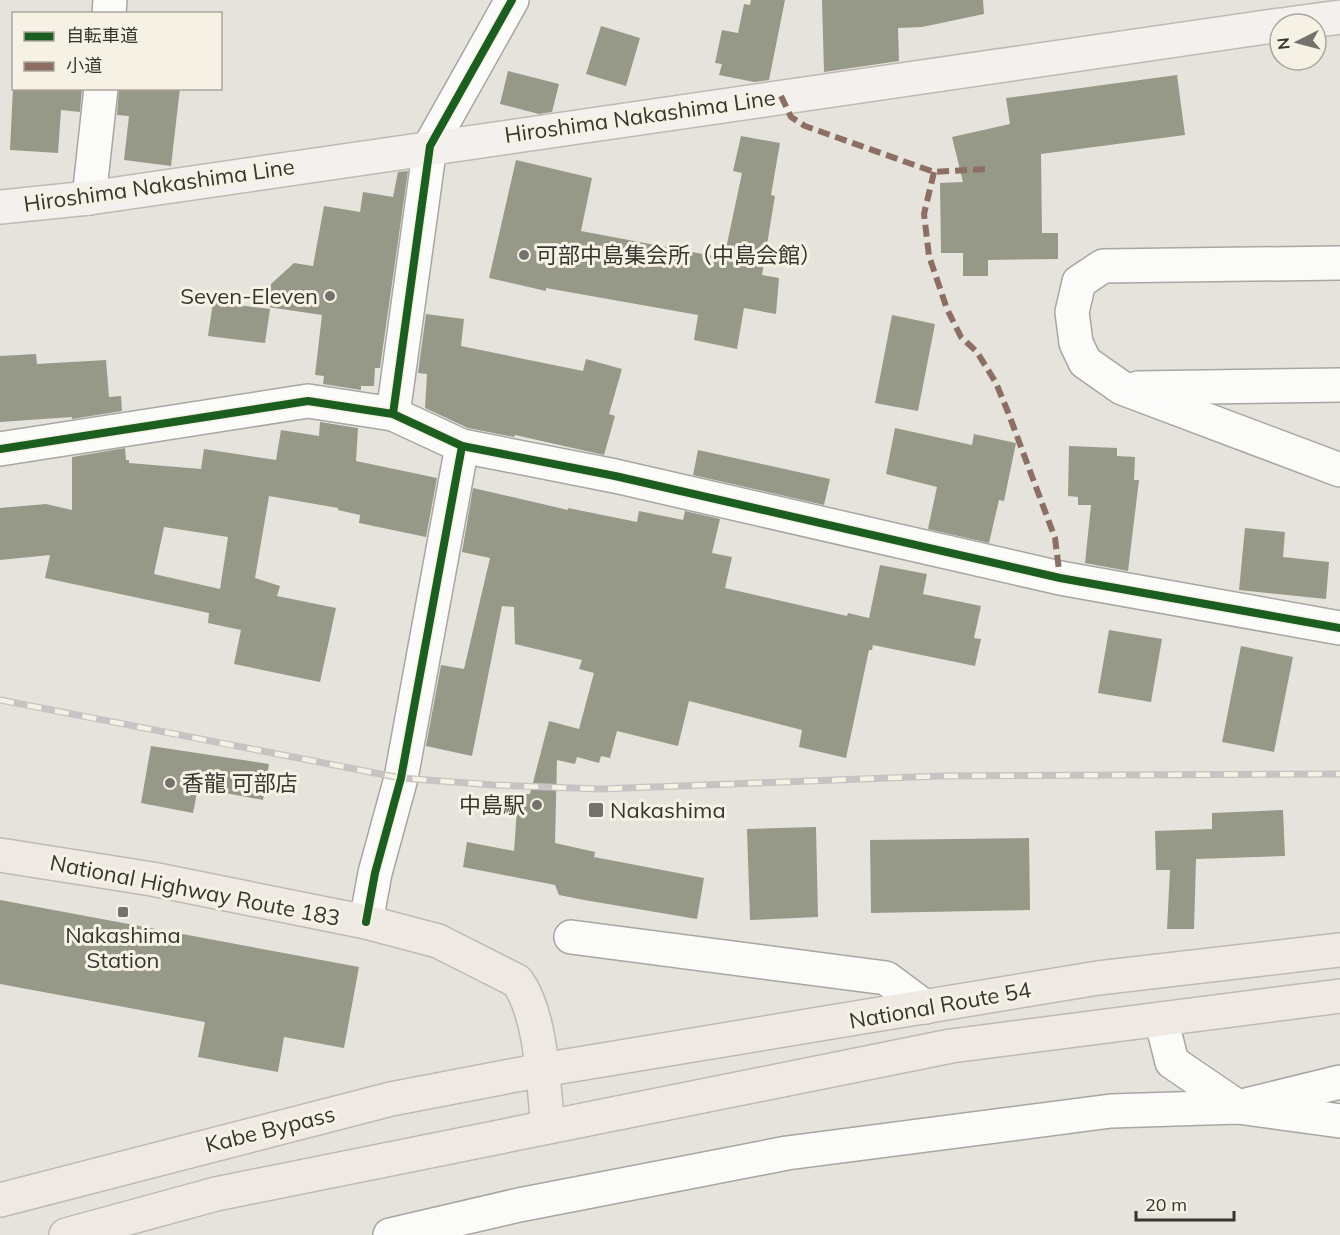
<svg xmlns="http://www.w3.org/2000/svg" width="1340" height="1235" font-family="Mulish,'Noto Sans JP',sans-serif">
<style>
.building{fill:#979988;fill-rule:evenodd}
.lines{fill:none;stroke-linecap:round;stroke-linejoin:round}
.minor-casing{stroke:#a8a6a2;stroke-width:36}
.major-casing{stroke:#c0b9b1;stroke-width:36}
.highway-casing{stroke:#c0b9b1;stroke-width:36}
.minor{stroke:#fbfbfa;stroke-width:33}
.major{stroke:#f3f0ed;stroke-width:33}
.highway{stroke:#efe9e4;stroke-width:33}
.rail-casing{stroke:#c5c4c2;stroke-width:7}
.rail{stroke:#f6f1e5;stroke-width:4.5;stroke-dasharray:14;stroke-linecap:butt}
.quiet{stroke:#8d6e63;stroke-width:6;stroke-dasharray:12 6;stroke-linecap:butt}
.cycleway-casing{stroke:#f6f1e5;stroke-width:11}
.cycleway{stroke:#1b5e20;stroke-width:8}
.poi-dot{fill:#74726c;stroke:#f6f1e5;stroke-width:2}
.labels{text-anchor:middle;stroke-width:6;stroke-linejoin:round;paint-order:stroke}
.street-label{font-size:22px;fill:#373530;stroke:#f6f1e5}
.poi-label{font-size:22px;fill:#373530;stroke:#f6f1e5;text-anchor:start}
</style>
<rect width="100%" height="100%" fill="#e5e3dc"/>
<g class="building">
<polygon points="751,0 785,0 769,80 754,82 719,75 722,64 715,63 722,30 738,33 744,4 750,5"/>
<polygon points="822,0 983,0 984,14 922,27 898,28 899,61 824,72"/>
<polygon points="601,26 640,38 626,86 586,74"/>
<polygon points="508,71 559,84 552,112 539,114 500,104"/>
<polygon points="1177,75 1185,135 1041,154 1042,233 1058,233 1058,259 988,260 988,276 963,276 963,253 941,253 940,183 963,182 952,137 1010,124 1006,98"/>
<polygon points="13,88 82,88 80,112 61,110 58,153 10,150"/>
<polygon points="119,88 180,88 171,166 124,160 129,116 117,115"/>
<polygon points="741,136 780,143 771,195 775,196 762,275 779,278 776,314 744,308 737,349 694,340 698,315 546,288 546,291 489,278 516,160 592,178 581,231 724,258 742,173 733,171"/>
<polygon points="408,171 380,368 375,368 374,386 361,386 361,390 323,384 324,376 315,375 322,315 268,307 271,284 294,263 313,266 324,206 360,212 363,192 393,197 398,172"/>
<polygon points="213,302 270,309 265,343 208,336"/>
<polygon points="426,314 464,319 461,346 583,371 586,359 622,369 609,414 615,416 604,455 515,435 514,437 468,428 425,408 427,374 418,373"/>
<polygon points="892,315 935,324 918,411 875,403"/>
<polygon points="36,354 37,364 106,360 109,397 121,396 122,411 72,419 72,417 0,422 0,356"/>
<path d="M320 422 358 428 356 461 437 478 426 537 359 523 360 515 338 510V508L269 496 255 578 280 586 277 596 336 608 320 682 234 664 241 630 208 623 209 613 45 578 50 555 0 560V508L46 504 72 510V457L125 448 126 460H129V463L201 469 204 449 276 460 281 430 319 436ZM164 527 228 537 220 589 154 574Z"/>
<polygon points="895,428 972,445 974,434 1016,443 1004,501 999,500 989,543 928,529 937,487 886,474"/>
<polygon points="1069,446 1117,448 1117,456 1135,457 1134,480 1139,480 1128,571 1085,563 1091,505 1078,505 1078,497 1068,496"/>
<polygon points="698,450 830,479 824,505 693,475"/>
<polygon points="473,488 568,510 568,508 637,522 639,511 683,520 685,511 720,519 712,553 732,557 725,588 847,616 848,613 869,618 880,565 927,574 923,594 981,606 974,638 981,639 975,666 873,645 872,650 869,650 846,758 799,747 802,730 689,701 678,746 617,731 610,758 601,756 599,763 577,757 575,764 557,760 555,843 595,852 594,857 704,878 697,919 584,900 559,895 555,885 463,867 467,842 514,851 518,794 530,794 549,721 579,729 594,673 579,669 582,660 515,644 514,607 502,606 472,756 426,746 441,665 464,669 490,558 462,552"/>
<polygon points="1245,528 1285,532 1283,557 1329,562 1326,599 1239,590"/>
<polygon points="1109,630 1162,639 1151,702 1098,693"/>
<polygon points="1241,646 1293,657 1274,752 1222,742"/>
<polygon points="151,746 269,764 263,800 198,788 193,813 141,803"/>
<polygon points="1283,810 1285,856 1196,859 1194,929 1167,929 1170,870 1156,870 1155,831 1212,829 1212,813"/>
<polygon points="816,827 818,917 750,920 747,829"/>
<polygon points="1029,838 1030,910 871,913 870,840"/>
<polygon points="0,900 359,967 344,1048 284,1037 278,1072 198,1057 205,1022 0,984"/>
</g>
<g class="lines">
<defs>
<g id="minor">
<polyline points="109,14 110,0"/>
<polyline points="89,198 101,88"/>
<polyline points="1340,263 1103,266 1079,282 1072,312 1076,343 1085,362 1122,388 1340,470"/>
<polyline points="1138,388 1340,385"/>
<polyline points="393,414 430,146 512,0"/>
<polyline points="0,449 308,401 393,414 462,446 615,476 1060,578 1340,628"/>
<polyline points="366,922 375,873 401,778 462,446"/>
<polyline points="571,937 886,978 925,1007"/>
<polyline points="1161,1019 1172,1062 1238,1107 1340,1082"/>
<polyline points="390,1235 519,1205 787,1153 1111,1111 1238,1107 1340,1121"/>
</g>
<g id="major">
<polyline points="1288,24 1340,17"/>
<polyline points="0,207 89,198 1280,25"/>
</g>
<g id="highway">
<path d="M0 855 152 879 366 922 438 941 517 981C542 1015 543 1085 548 1126"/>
<polyline points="0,1200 391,1099 542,1070 1098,978 1340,950"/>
<polyline points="66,1235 216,1194 951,1046 1340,996"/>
</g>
</defs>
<use href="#minor" class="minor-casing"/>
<use href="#major" class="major-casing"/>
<use href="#highway" class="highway-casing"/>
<use href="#minor" class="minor"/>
<use href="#major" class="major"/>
<use href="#highway" class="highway"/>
<defs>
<polyline id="rail" points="0,700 401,778 494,785 600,789 941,776 1340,774"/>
</defs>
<use href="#rail" class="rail-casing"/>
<use href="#rail" class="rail"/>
<g class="quiet">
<polyline points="781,96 791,117 805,126 934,172 985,169"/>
<polyline points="934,172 924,214 929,256 947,309 961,337 977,352 996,383 1008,412 1055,538 1060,578"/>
</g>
<defs>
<g id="cycleway">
<polyline points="393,414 430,146 512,0"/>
<polyline points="0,449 308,401 393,414 462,446 615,476 1060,578 1340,628"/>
<polyline points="366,922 375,873 401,778 462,446"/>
</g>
</defs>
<use href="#cycleway" class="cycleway-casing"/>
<use href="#cycleway" class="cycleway"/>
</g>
<g class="poi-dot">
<circle cx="524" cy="255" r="6"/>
<circle cx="330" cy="296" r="6"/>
<circle cx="170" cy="783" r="6"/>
<circle cx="537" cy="805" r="6"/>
<rect x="588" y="802" width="16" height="16" rx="3"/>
<rect x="117" y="906" width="12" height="12" rx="3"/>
</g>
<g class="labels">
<g class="street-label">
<text transform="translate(640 116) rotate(-8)" y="8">Hiroshima Nakashima Line</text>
<text transform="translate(159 185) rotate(-8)" y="8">Hiroshima Nakashima Line</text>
<text transform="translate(195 890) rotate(11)" y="8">National Highway Route 183</text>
<text transform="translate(940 1005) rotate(-10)" y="8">National Route 54</text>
<text transform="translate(270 1129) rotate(-14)" y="8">Kabe Bypass</text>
</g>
<g class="poi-label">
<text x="536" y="263">可部中島集会所（中島会館）</text>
<text x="318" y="304" text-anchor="end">Seven-Eleven</text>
<text x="182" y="791">香龍 可部店</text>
<text x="525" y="813" text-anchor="end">中島駅</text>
<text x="610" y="818">Nakashima</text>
<text x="123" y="943" text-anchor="middle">Nakashima<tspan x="123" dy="25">Station</tspan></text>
</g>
</g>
<rect x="12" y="12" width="210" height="78" fill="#f6f1e5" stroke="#aaa69d" stroke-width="1.5"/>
<rect x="24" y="32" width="30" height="9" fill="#1b5e20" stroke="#aaa69d" stroke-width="1.5"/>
<text x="66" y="42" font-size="18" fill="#373530">自転車道</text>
<rect x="24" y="62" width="30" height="9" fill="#8d6e63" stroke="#aaa69d" stroke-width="1.5"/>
<text x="66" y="72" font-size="18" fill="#373530">小道</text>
<g transform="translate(1298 42) rotate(264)"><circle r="28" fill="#f6f1e5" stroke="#aaa69d" stroke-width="1.5"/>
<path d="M0-4.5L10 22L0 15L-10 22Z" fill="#74726c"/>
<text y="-9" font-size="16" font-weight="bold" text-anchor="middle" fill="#373530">N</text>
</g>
<path d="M1136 1211v9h98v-9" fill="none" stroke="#373530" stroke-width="3"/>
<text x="1145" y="1211" font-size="18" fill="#373530" stroke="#f6f1e5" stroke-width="4.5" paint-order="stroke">20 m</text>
</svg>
